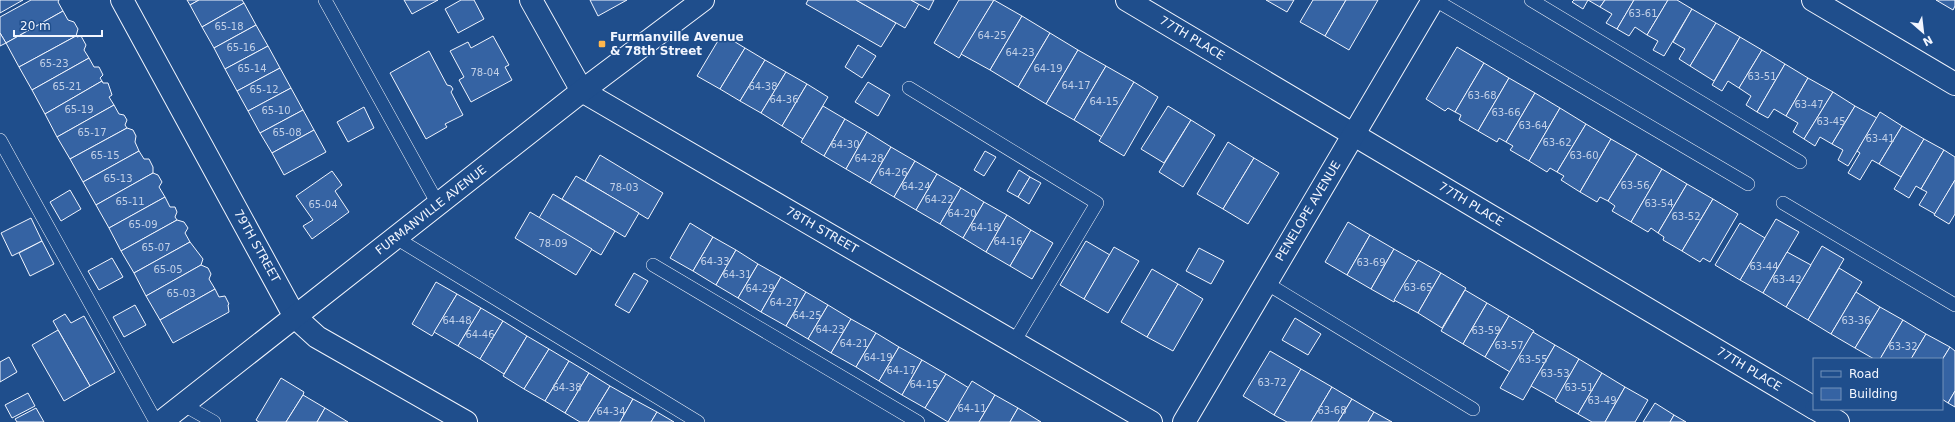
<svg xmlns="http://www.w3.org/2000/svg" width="1955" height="422" font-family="'DejaVu Sans',sans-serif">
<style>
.building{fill:#3563a3;stroke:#f2f6ff}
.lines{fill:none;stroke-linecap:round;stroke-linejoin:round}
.service-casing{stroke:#f2f6ff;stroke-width:14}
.minor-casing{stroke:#f2f6ff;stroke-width:24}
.service{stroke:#1f4e8c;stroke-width:13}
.minor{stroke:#1f4e8c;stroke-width:22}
.poi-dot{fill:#ffb74d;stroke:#1f4e8c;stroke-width:1.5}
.labels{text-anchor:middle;stroke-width:3;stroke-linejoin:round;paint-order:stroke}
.number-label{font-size:10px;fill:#c3d1e8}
.poi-label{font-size:12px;font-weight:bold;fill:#f2f6ff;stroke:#1f4e8c;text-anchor:start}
.street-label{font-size:12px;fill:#f2f6ff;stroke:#1f4e8c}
</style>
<rect width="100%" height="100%" fill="#1f4e8c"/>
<g class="building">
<polygon points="0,0 23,0 0,13"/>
<polygon points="31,0 59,0 58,2 63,11 6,43 0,33 0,17"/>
<polygon points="187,0 199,0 190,5"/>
<polygon points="199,0 242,0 244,3 202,27 190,5"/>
<polygon points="404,0 438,0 412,14"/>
<polygon points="461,0 474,0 484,19 458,33 445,9"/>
<polygon points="590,0 627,0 598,16"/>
<polygon points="808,0 856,0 896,23 881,47 806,4"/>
<polygon points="856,0 911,0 919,4 905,28"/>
<polygon points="911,0 934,0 929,10"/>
<polygon points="959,0 994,0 959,58 934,43"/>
<polygon points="994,0 1022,16 990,70 961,54"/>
<polygon points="1266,0 1294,0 1287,12"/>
<polygon points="1313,0 1346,0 1325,36 1300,22"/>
<polygon points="1346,0 1378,0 1349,50 1325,36"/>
<polygon points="1574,0 1588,0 1583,9 1572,2"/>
<polygon points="1588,0 1605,0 1600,7"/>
<polygon points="1605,0 1634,0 1617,29 1606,23 1612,14 1600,7"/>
<polygon points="1634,0 1668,0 1647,35 1635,27 1629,36 1617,29"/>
<polygon points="1668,0 1677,0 1692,9 1664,56 1653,50 1658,41 1647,35"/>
<polygon points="1936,0 1955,0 1955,6 1953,10"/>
<polygon points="244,3 256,25 214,48 202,27"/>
<polygon points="1692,9 1716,23 1690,66 1679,59 1685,49 1673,42"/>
<polygon points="63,11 68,20 74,22 78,29 76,36 19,67 6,43"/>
<polygon points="1022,16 1050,33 1018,87 990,70"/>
<polygon points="1716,23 1740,37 1714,81 1690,66"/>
<polygon points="256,25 268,46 225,69 214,48"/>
<polygon points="0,33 6,43 0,46"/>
<polygon points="1050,33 1078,50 1046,104 1018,87"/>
<polygon points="722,34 745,48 720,89 697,76"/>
<polygon points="76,36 77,37 81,36 86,45 84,50 89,58 32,90 19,67"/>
<polygon points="493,36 509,65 505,67 512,80 471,102 459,80 464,77 450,51 468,42 471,48"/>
<polygon points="1740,37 1762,50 1739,88 1728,81 1722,91 1712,85"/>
<polygon points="858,45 876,56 862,78 845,67"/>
<polygon points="268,46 280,68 237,91 225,69"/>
<polygon points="1457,47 1484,63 1455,112 1448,108 1445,111 1426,99"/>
<polygon points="745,48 765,60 740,101 720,89"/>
<polygon points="1078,50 1106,66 1074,120 1046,104"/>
<polygon points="1762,50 1785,64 1757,112 1746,105 1751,96 1739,88"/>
<polygon points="429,51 447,85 451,86 453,89 451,92 463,115 445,124 447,127 426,139 390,73"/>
<polygon points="89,58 94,67 99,67 103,75 100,78 102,81 45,114 32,90"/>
<polygon points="765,60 786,72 761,113 740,101"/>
<polygon points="1484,63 1509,78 1478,131 1459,120 1461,115 1455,112"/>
<polygon points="1785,64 1808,78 1786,116 1774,109 1768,118 1757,112"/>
<polygon points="1106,66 1134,82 1102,137 1074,120"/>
<polygon points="280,68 291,88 248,111 237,91"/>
<polygon points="786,72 807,84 782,126 761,113"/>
<polygon points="1509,78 1535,93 1506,142 1499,138 1497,142 1478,131"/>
<polygon points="1808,78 1833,92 1804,139 1793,132 1798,123 1786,116"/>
<polygon points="102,81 103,83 108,83 112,95 109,97 114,105 57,137 45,114"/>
<polygon points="868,82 890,95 878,116 855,102"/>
<polygon points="1134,82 1158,97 1124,156 1099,141"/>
<polygon points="807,84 828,97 803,139 782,126"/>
<polygon points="291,88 303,110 260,133 248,111"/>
<polygon points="1833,92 1855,106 1832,144 1820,137 1815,146 1804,139"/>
<polygon points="1535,93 1560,108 1529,161 1510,150 1513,146 1506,142"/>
<polygon points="114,105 119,114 124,115 127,120 125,125 127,128 70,159 57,137"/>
<polygon points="823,106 845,119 824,156 801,142"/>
<polygon points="1168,106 1191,120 1164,163 1141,149"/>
<polygon points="1855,106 1877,118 1848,166 1838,160 1843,150 1832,144"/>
<polygon points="364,107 374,128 348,142 337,122"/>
<polygon points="1560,108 1586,124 1557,172 1550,168 1547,172 1529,161"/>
<polygon points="303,110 314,130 272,153 260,133"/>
<polygon points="1880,112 1902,126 1879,164 1872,160 1860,180 1848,173 1860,153 1857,151"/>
<polygon points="845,119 867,132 846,169 824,156"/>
<polygon points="1191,120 1215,135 1183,187 1159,172"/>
<polygon points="1586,124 1611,139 1580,192 1561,180 1564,176 1557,172"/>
<polygon points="1902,126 1924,139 1901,177 1879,164"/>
<polygon points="127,128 133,130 136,136 135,142 139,151 83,182 70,159"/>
<polygon points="314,130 326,152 284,175 272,153"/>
<polygon points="867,132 891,147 870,183 846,169"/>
<polygon points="1611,139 1637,154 1608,201 1600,197 1597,202 1580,192"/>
<polygon points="1924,139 1944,150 1921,189 1916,186 1909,198 1894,189"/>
<polygon points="1228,142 1254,158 1223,209 1197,194"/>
<polygon points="891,147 915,161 894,197 870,183"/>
<polygon points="1944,150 1955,157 1955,180 1935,214 1919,205 1927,192 1921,189"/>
<polygon points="139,151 144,159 149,159 153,167 153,173 96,205 83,182"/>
<polygon points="985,151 996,157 984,176 974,170"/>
<polygon points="1637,154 1662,169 1631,222 1612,211 1615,206 1608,201"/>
<polygon points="600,155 663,193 648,219 585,181"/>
<polygon points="1254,158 1279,173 1248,224 1223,209"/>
<polygon points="915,161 937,174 916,210 894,197"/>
<polygon points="1662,169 1687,184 1658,233 1651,228 1648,232 1631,222"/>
<polygon points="1019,170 1030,177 1018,197 1007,191"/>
<polygon points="332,171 342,185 335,191 349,212 312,239 303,226 313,220 296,196"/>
<polygon points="153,173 158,175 162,182 159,187 165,197 109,228 96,205"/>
<polygon points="937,174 961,188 940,224 916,210"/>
<polygon points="576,176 639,213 625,237 562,199"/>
<polygon points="1030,177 1041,183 1029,204 1018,197"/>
<polygon points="1955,180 1955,214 1949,224 1934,215"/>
<polygon points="1687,184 1713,199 1682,251 1663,240 1664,237 1658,233"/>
<polygon points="961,188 984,202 963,238 940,224"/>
<polygon points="70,190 81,209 61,221 50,202"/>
<polygon points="553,194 615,231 601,255 539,218"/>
<polygon points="165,197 170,207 175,207 177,212 175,217 177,220 121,251 109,228"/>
<polygon points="1713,199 1738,214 1710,262 1703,258 1700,262 1682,251"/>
<polygon points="984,202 1007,215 986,252 963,238"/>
<polygon points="530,212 592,249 576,275 515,238"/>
<polygon points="1007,215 1031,230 1010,266 986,252"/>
<polygon points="31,218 42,241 12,256 1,233"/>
<polygon points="1776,219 1799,232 1763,293 1740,280"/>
<polygon points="177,220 184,222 188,228 185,233 190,242 134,273 121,251"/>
<polygon points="1348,222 1370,235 1347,275 1325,262"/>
<polygon points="690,223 713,237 693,271 670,258"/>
<polygon points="1740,223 1765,238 1740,280 1715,265"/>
<polygon points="1031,230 1053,243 1032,279 1010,266"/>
<polygon points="1370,235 1394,249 1371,289 1347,275"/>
<polygon points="713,237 736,250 716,285 693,271"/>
<polygon points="42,241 54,264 30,276 19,253"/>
<polygon points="1086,241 1110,255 1084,299 1060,285"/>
<polygon points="190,242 203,259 201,265 146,296 134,273"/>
<polygon points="1822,246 1844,259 1808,320 1786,307"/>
<polygon points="1114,247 1139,261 1108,313 1084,299"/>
<polygon points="1199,248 1224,261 1211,284 1186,271"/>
<polygon points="1394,249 1417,262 1394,302 1371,289"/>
<polygon points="736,250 758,264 738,298 716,285"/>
<polygon points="1787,252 1811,265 1786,307 1763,293"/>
<polygon points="112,258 123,277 99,290 88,271"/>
<polygon points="1418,260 1441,273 1418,313 1394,300"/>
<polygon points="758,264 781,277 761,312 738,298"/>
<polygon points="201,265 208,268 211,274 209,279 215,289 160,320 146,296"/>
<polygon points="1839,268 1862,282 1831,334 1808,320"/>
<polygon points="1152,269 1178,284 1147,337 1121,322"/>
<polygon points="634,273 648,281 629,313 615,305"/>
<polygon points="1441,273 1466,288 1442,328 1418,313"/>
<polygon points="781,277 806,292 786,326 761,312"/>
<polygon points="436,282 457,294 432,336 412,324"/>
<polygon points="1178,284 1203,299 1173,351 1147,337"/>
<polygon points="215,289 219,297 225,296 229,304 228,305 229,312 173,343 160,320"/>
<polygon points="1465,290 1487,303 1463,344 1441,331"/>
<polygon points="806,292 828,305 808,339 786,326"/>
<polygon points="1856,292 1880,307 1855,348 1831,334"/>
<polygon points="457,294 481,308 458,346 434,332"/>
<polygon points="1487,303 1509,316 1485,357 1463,344"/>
<polygon points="135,305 146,325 124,337 113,317"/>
<polygon points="828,305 851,319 831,353 808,339"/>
<polygon points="1880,307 1903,320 1880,359 1874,359 1855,348"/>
<polygon points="481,308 503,321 480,359 458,346"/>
<polygon points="65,314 71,323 84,316 115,372 90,386 53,321"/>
<polygon points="1509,316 1534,331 1510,372 1485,357"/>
<polygon points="1295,318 1321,334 1308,355 1282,340"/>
<polygon points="851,319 876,333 856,367 831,353"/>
<polygon points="1903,320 1926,334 1911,359 1880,359"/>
<polygon points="503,321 527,336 504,374 480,359"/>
<polygon points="58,330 90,386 64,401 32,345"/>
<polygon points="1533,332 1555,345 1523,400 1500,388"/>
<polygon points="876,333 899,347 879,381 856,367"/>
<polygon points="1926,334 1950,347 1942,360 1942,359 1911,359"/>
<polygon points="527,336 549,349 524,389 503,376"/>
<polygon points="1555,345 1579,359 1556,400 1531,386"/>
<polygon points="899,347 922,360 902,395 879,381"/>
<polygon points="1950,347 1955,351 1955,391 1948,403 1942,399 1942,360"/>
<polygon points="549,349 569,361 545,401 524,389"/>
<polygon points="1270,351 1301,369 1274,415 1243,396"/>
<polygon points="9,357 17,372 0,382 0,362"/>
<polygon points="1579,359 1602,373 1578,414 1555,401"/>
<polygon points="922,360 946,374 925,408 902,395"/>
<polygon points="569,361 589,373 565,413 545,401"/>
<polygon points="1301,369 1332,387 1311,422 1287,422 1274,415"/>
<polygon points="589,373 610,386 588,422 580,422 565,413"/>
<polygon points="1602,373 1625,387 1605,422 1592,422 1578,414"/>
<polygon points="946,374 969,388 948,422 925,408"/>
<polygon points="281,378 304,392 303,395 286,422 259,422 256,420"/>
<polygon points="972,381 995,395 979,422 948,422"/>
<polygon points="610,386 633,399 620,422 588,422"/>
<polygon points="1332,387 1352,399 1338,422 1311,422"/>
<polygon points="1625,387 1648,400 1635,422 1605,422"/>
<polygon points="1955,391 1955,407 1948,403"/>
<polygon points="28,393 35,406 12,418 5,405"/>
<polygon points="303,395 325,408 317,422 286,422"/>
<polygon points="995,395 1018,408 1010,422 979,422"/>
<polygon points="633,399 657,412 651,422 620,422"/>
<polygon points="1352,399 1374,412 1368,422 1338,422"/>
<polygon points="1655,403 1674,415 1670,422 1643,422"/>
<polygon points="36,408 44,422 17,422 15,419"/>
<polygon points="325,408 348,422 317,422"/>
<polygon points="1018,408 1041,422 1010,422"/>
<polygon points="657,412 674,422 651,422"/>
<polygon points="1374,412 1392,422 1368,422"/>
<polygon points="1674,415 1686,422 1670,422"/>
</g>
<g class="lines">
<defs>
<g id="service">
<polyline points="325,0 438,204"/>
<polyline points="1435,0 1748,184"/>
<polyline points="1531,0 1800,162"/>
<polyline points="909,88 1097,203 1014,342"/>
<polyline points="0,140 156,422"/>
<polyline points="1783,203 1955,305"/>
<polyline points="396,238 698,422"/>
<polyline points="653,265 918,422"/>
<polyline points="1266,283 1473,409"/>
<polyline points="184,405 214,422"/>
</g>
<g id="minor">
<polyline points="122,0 295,317 317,337 466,422"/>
<polyline points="531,0 582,91 1151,422"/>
<polyline points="1127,0 1814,408"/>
<polyline points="1813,0 1955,84"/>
<polyline points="1816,409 1838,422"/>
<polyline points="161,422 582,91 703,0"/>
<polyline points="1184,422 1433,0"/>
</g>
</defs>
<use href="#service" class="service-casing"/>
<use href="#minor" class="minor-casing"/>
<use href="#service" class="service"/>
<use href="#minor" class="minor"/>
</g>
<rect class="poi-dot" x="598" y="40" width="8" height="8" rx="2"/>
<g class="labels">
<g class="number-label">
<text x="1643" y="17">63-61</text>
<text x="229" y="30">65-18</text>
<text x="992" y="39">64-25</text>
<text x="241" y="51">65-16</text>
<text x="1020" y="56">64-23</text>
<text x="54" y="67">65-23</text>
<text x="252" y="72">65-14</text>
<text x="1048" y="72">64-19</text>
<text x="485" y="76">78-04</text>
<text x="1762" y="80">63-51</text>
<text x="1076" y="89">64-17</text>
<text x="67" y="90">65-21</text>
<text x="763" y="90">64-38</text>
<text x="264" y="93">65-12</text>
<text x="1482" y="99">63-68</text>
<text x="784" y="103">64-36</text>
<text x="1104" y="105">64-15</text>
<text x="1809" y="108">63-47</text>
<text x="79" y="113">65-19</text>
<text x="276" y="114">65-10</text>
<text x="1506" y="116">63-66</text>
<text x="1831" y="125">63-45</text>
<text x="1533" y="129">63-64</text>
<text x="92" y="136">65-17</text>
<text x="287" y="136">65-08</text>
<text x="1880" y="142">63-41</text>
<text x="1557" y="146">63-62</text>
<text x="845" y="148">64-30</text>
<text x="105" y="159">65-15</text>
<text x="1584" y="159">63-60</text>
<text x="869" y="162">64-28</text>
<text x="893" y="176">64-26</text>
<text x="118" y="182">65-13</text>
<text x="1635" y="189">63-56</text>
<text x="916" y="190">64-24</text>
<text x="624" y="191">78-03</text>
<text x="939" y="203">64-22</text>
<text x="130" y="205">65-11</text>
<text x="1659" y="207">63-54</text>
<text x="323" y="208">65-04</text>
<text x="962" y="217">64-20</text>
<text x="1686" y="220">63-52</text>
<text x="143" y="228">65-09</text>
<text x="985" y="231">64-18</text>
<text x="1008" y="245">64-16</text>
<text x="553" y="247">78-09</text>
<text x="156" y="251">65-07</text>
<text x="715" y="265">64-33</text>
<text x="1371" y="266">63-69</text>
<text x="1764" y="270">63-44</text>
<text x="168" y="273">65-05</text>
<text x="737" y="278">64-31</text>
<text x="1787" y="283">63-42</text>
<text x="1418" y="291">63-65</text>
<text x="760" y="292">64-29</text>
<text x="181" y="297">65-03</text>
<text x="784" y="306">64-27</text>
<text x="807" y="319">64-25</text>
<text x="457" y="324">64-48</text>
<text x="1856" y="324">63-36</text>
<text x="830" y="333">64-23</text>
<text x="1486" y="334">63-59</text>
<text x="480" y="338">64-46</text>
<text x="854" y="347">64-21</text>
<text x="1509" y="349">63-57</text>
<text x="1903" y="350">63-32</text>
<text x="878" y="361">64-19</text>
<text x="1533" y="363">63-55</text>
<text x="901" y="374">64-17</text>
<text x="1555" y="377">63-53</text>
<text x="1272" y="386">63-72</text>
<text x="924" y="388">64-15</text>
<text x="567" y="391">64-38</text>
<text x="1579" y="391">63-51</text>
<text x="1602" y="404">63-49</text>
<text x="972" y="412">64-11</text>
<text x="1332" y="414">63-68</text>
<text x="611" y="415">64-34</text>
</g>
<g class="poi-label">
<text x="610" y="41">Furmanville Avenue<tspan x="610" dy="14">&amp; 78th Street</tspan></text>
</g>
<g class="street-label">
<text transform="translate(1192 38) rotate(31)" y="4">77TH PLACE</text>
<text transform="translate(1471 204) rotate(31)" y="4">77TH PLACE</text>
<text transform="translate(431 210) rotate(-38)" y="4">FURMANVILLE AVENUE</text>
<text transform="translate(1308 211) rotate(-59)" y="4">PENELOPE AVENUE</text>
<text transform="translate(822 230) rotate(30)" y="4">78TH STREET</text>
<text transform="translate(257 246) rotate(61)" y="4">79TH STREET</text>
<text transform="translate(1749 369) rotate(31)" y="4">77TH PLACE</text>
</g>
</g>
<rect x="1813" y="358" width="130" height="52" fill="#1f4e8c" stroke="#7391ba"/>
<rect x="1821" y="371" width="20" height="6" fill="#1f4e8c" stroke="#7391ba"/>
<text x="1849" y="378" font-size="12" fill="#f2f6ff">Road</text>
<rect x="1821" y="388" width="20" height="12" fill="#3563a3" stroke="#7391ba"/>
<text x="1849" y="398" font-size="12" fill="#f2f6ff">Building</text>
<g transform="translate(1923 32) rotate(152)" stroke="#1f4e8c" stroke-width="3" paint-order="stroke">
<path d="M0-3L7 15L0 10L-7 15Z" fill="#f2f6ff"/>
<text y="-6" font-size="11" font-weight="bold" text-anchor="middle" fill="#f2f6ff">N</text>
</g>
<path d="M14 30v6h88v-6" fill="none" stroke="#f2f6ff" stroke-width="2"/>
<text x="20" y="30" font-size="12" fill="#f2f6ff" stroke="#1f4e8c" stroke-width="3" paint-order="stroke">20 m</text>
</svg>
